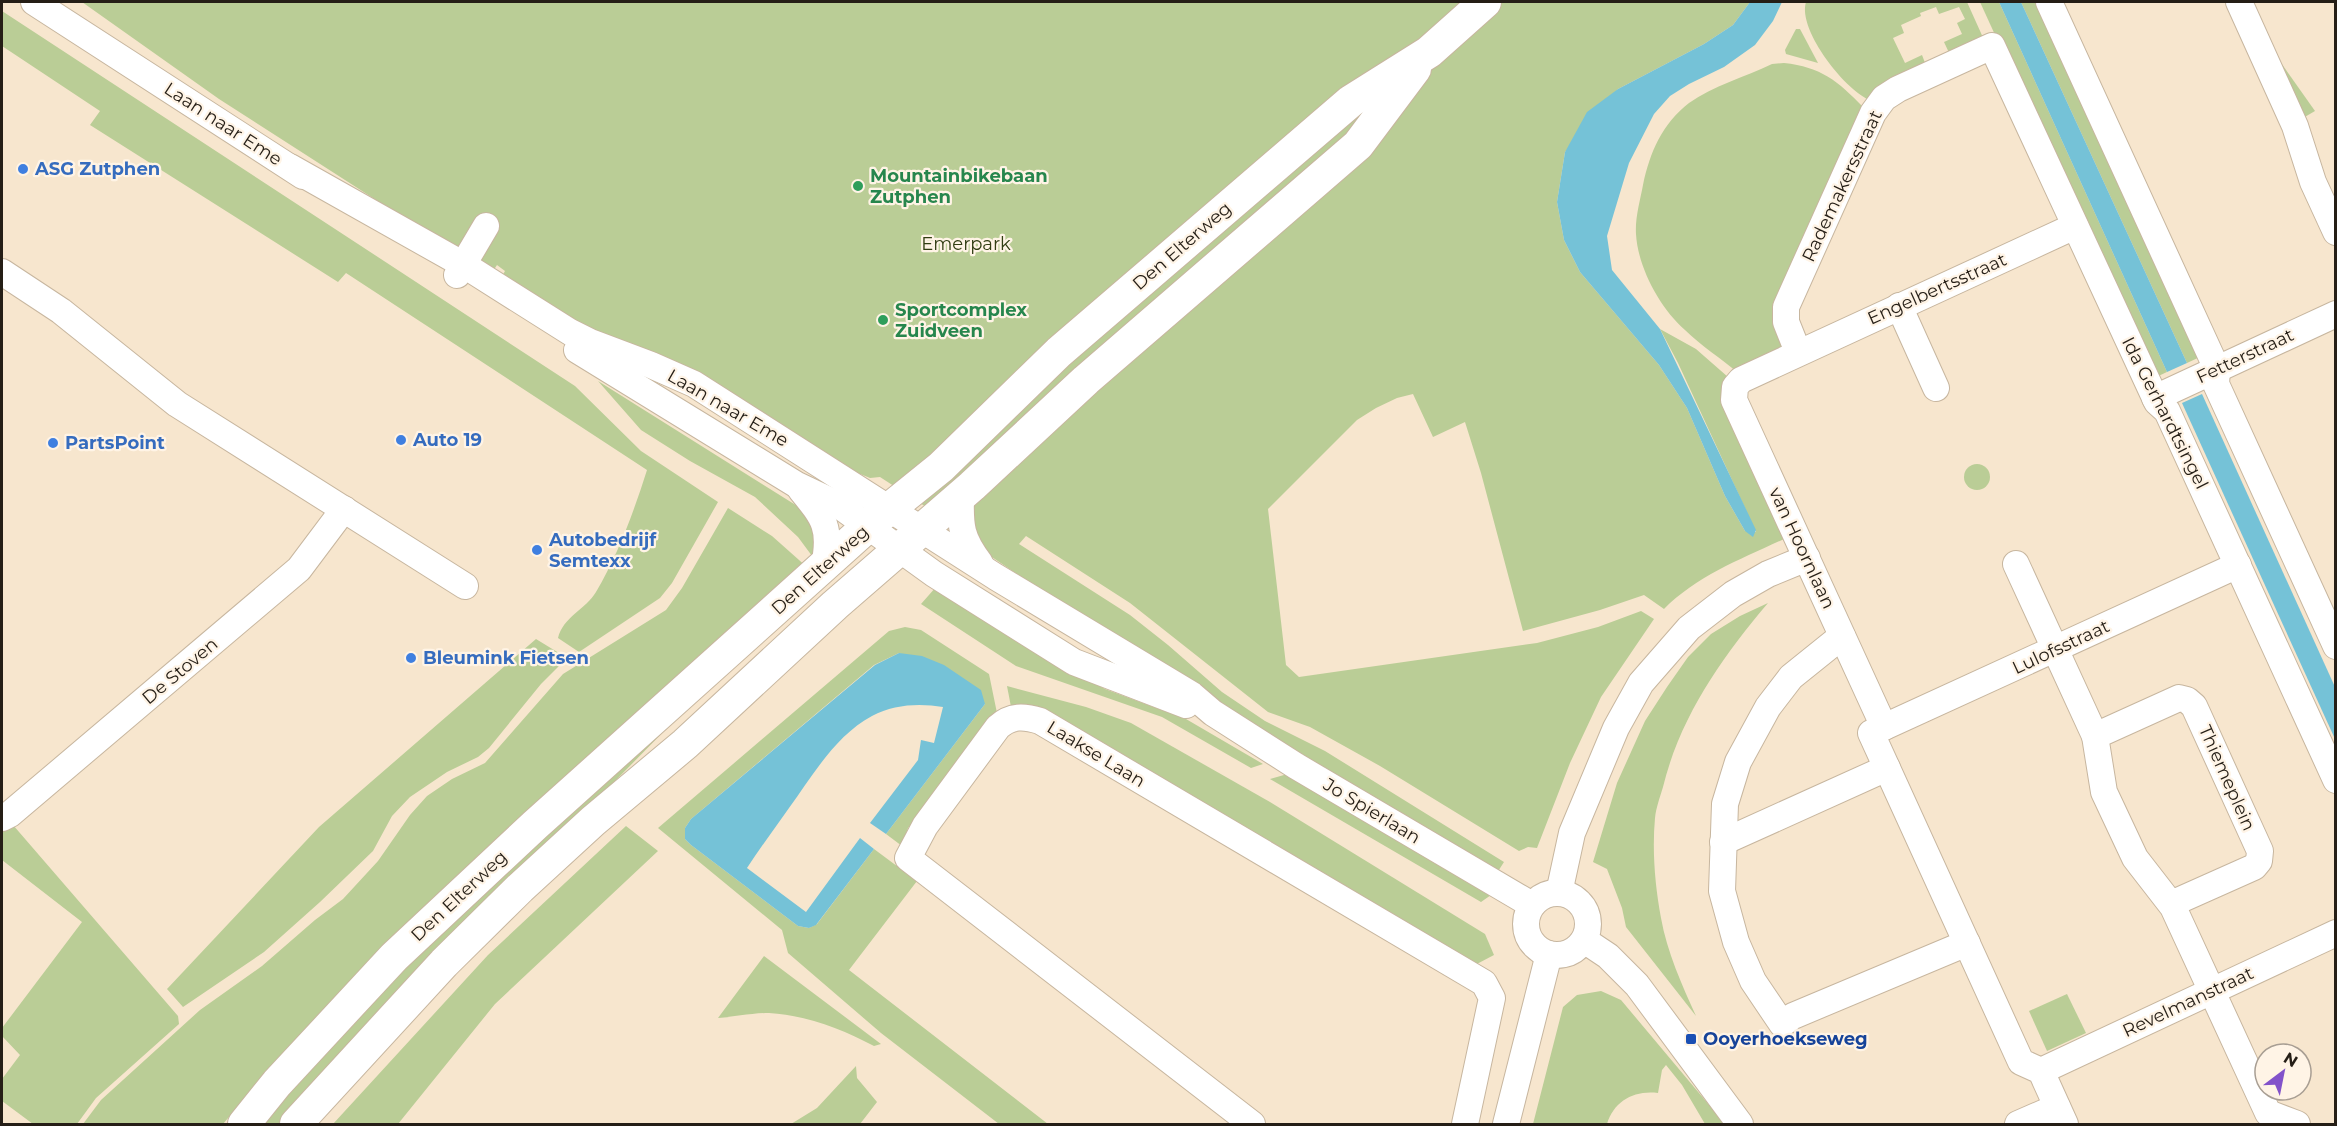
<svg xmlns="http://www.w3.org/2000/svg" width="2337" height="1126" font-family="Montserrat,sans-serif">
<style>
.green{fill:#bacd96}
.water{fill:#75c2d7}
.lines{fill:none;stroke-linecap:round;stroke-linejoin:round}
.minor-casing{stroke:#c7b69f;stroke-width:28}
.major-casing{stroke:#c7b69f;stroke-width:34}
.minor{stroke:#fff;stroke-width:26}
.major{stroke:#fff;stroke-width:32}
.shop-dot{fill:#3f7fe0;stroke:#fff4e6;stroke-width:2}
.leisure-dot{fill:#2e9e5b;stroke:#fff4e6;stroke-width:2}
.transit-dot{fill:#1a4fb4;stroke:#fff4e6;stroke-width:2}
.labels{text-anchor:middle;stroke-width:4.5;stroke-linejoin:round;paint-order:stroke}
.street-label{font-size:18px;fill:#251e16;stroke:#fff4e6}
.shop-label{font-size:18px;font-weight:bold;fill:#366cbe;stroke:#fff4e6;text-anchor:start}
.leisure-label{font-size:18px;font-weight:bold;fill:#27864d;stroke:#fff4e6;text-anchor:start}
.park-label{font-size:18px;fill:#313d12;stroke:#fff4e6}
.transit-label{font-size:18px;font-weight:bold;fill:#164399;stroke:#fff4e6;text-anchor:start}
</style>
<rect width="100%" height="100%" fill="#f7e6ce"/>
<g class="green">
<path d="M82 2H1750L1733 25 1704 44 1618 89 1565 152 1557 202 1564 240 1580 272 1659 365 1687 408 1725 496 1745 531 1756 532 1678 363 1660 329 1696 349 1728 377C1719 388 1723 401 1727 414L1784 539C1741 559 1697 576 1664 609L1644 595 1600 610 1523 631 1481 473 1465 422 1433 437 1413 394 1397 398 1376 408 1357 420 1268 509 1286 665 1299 677 1537 643 1598 627 1641 611 1654 619 1601 697 1570 763 1537 848 1528 847 1519 851 1380 766 1310 727 1268 712 1130 603 1026 536 1019 544 1130 615 1168 645 1222 692 1265 721 1325 751 1504 862 1495 876 1103 632 983 551 980 542 880 477 870 478 848 469 696 371 676 362 587 333 500 280 505 271 497 265 491 274 462 241 457 252 219 99Z"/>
<path d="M1806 2H1967L1985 42 1951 57 1944 42 1962 34 1957 23 1965 19 1959 7 1939 14 1936 7 1920 13 1921 16 1901 25 1904 33 1893 38 1905 63 1922 55 1927 68 1872 101C1847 93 1797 30 1806 2Z"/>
<polygon points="1980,2 1999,2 2167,372 2154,378 2150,374"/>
<polygon points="2021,2 2043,2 2202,356 2187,363"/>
<path d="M2 11 575 386 641 451 718 502 672 583 660 598 579 652 558 638C563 617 586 609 596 592 618 555 634 511 647 470L346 273 338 282 90 125 100 111 2 46Z"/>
<polygon points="1796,29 1800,29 1818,63 1786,54 1785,50"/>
<polygon points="2279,60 2315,111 2303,118"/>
<path d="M1784 63C1821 67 1838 81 1863 107L1786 345 1738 373C1721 358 1701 346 1685 330 1660 308 1638 268 1636 234 1635 218 1640 201 1643 185 1650 152 1662 124 1689 103 1713 86 1745 77 1772 64Z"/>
<polygon points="598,381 810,514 820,522 815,560 798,537 755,497 690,461 641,430"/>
<circle cx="1977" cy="477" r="13"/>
<polygon points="728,508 772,536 808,568 234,1111 223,1124 83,1124 101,1100 200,1010 262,966 315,920 343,899 378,861 410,815 427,796 452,779 485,763 563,674 666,610 682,588"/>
<polygon points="936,587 1040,653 1105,689 1186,719 1263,764 1251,768 1162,717 1016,666 921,604"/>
<path d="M1768 603C1722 657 1680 717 1663 787 1660 797 1656 808 1655 818 1652 851 1655 886 1661 918 1667 952 1682 985 1696 1016L1626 927 1622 908 1607 869 1593 862 1617 783 1645 721 1667 687 1688 657 1711 634 1740 616Z"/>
<polygon points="905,627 921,630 989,674 998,718 990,723 908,828 902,846 886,834 985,704 899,653 874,665 691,819 685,828 685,839 691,845 798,926 809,928 817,924 874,849 917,881 849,970 1048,1124 999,1124 881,1033 788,953 782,930 658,828 889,631"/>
<polygon points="536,639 567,658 541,684 489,748 478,757 447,772 410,797 392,816 373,851 320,902 264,952 183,1007 167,989 319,827"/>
<polygon points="1007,686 1086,707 1131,723 1270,802 1485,934 1494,955 1473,966 1012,712"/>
<polygon points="674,721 296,1106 280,1124 253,1124 394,969"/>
<polygon points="1291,773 1382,831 1491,895 1481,902 1270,779"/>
<polygon points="13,825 178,1016 179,1024 96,1098 77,1124 33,1124 2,1101 2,1079 20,1055 2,1036 2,1028 82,922 2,860 2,827"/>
<polygon points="626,826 658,851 495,1004 398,1124 333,1124 488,955"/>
<path d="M764 956 881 1044 874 1046C842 1029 805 1015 769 1013 752 1013 734 1017 718 1018Z"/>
<path d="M1601 991 1621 1000 1725 1124H1705L1682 1085 1666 1065 1662 1070 1658 1093C1634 1090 1614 1101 1607 1124H1533L1563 1007 1577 995Z"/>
<polygon points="2067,994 2086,1033 2047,1051 2029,1011"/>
<polygon points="856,1066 857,1078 877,1102 860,1124 791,1124 817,1108"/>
</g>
<g class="water">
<polygon points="1750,2 1782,2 1773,21 1755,45 1724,67 1689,84 1670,96 1654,114 1629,163 1607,236 1612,270 1660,329 1756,530 1753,537 1745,531 1725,496 1687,408 1659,365 1580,272 1564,240 1557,202 1565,152 1587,112 1618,89 1704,44 1733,25"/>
<polygon points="1999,2 2021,2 2187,363 2167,372"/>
<polygon points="2202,394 2335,687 2335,739 2182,403"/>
<path d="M899 653 922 656 944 665 981 690 985 704 886 834 870 823 918 760 921 740 934 743 943 707C920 703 894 704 872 716 835 736 813 775 789 808 775 828 760 848 747 868L806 912 860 838 874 849 816 925 809 928 798 926 691 845 685 839V828L691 819 875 665Z"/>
</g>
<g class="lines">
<defs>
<g id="minor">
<polyline points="34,2 303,176"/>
<polyline points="2049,2 2217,369 2216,384 2336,646"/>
<polyline points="2239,2 2295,126 2313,182 2336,232"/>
<polyline points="290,167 464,265 570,332 590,342 651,365 694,384 996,577 1192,695 1213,713 1296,766 1532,905"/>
<polyline points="2,272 61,311 177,404 465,586"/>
<polyline points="457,275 486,226"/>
<polyline points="1899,306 1936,388"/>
<polyline points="577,350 797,485 837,504 934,574 1074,662 1186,705"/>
<polyline points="1798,352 1786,322 1786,307 1873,113 1884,98 1898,89 1992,46 2157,402 2167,411 2336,780"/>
<polyline points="2155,398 2336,314"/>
<path d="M801 490C824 518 832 528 824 566"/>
<path d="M961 496C960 526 961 538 980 563"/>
<polyline points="2016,564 2095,736"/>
<polyline points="1842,636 1791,677 1768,707 1738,762 1725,804 1722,891 1736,942 1753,981 1782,1024 1793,1016 1967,943"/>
<polyline points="1884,727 1734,400 1735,387 1741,380 2075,226"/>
<polyline points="2,818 10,814 299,569 344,509"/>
<polyline points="1723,842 1887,768"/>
<polyline points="1559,893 1572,833 1616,728 1641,683 1689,628 1733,594 1768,574 1807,558"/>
<circle cx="1557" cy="924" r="31"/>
<polyline points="2171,904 2254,867 2259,861 2260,851 2194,706 2187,700 2179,698 2095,736 2104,792 2135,858 2173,907 2268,1113 2297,1124"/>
<polyline points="1584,940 1608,956 1637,985 1740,1124"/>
<polyline points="2041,1071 2336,933"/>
<path d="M1252 1124 908 858 925 826 998 727C1011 715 1024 716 1040 721L1484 983 1492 998 1465 1124"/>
<polyline points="1506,1124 1549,954"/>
<polyline points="2018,1124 2057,1107"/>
<polyline points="2065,1124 2041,1071 2021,1062 1871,733 2238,565"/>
</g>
<g id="major">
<polyline points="244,1124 277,1083 394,957 535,825 868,526 941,467 1059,352 1351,101 1429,52 1485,2"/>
<polyline points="296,1124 444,963 520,888 593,821 685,744 835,605 972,486 1086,380 1358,145 1415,69"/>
</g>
</defs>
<use href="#minor" class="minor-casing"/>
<use href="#major" class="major-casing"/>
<use href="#minor" class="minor"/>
<use href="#major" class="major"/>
</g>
<g class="shop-dot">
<circle cx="23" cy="169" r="6"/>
<circle cx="401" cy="440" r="6"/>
<circle cx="53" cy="443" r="6"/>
<circle cx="537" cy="550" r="6"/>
<circle cx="411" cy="658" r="6"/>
</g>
<g class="leisure-dot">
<circle cx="858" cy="186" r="6"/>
<circle cx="883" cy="320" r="6"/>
</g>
<rect class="transit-dot" x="1685" y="1033" width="12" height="12" rx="3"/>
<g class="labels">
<g class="street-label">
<text transform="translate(223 124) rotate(33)" y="6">Laan naar Eme</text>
<text transform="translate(1842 186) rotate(-65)" y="6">Rademakersstraat</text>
<text transform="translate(1182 246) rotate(-41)" y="6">Den Elterweg</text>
<text transform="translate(1937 289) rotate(-24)" y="6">Engelbertsstraat</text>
<text transform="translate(2245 356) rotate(-25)" y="6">Fetterstraat</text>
<text transform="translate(728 408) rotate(30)" y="6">Laan naar Eme</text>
<text transform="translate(2165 413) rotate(63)" y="6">Ida Gerhardtsingel</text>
<text transform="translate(1802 548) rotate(65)" y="6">van Hoornlaan</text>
<text transform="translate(820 570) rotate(-42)" y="6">Den Elterweg</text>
<text transform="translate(2061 647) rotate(-25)" y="6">Lulofsstraat</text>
<text transform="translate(180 671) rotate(-40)" y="6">De Stoven</text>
<text transform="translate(1096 754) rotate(31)" y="6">Laakse Laan</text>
<text transform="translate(2227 778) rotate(66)" y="6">Thiemeplein</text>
<text transform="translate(1372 811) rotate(31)" y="6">Jo Spierlaan</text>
<text transform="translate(459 896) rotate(-43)" y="6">Den Elterweg</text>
<text transform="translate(2188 1002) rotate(-25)" y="6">Revelmanstraat</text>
</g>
<g class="shop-label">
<text x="35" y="175">ASG Zutphen</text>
<text x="413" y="446">Auto 19</text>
<text x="65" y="449">PartsPoint</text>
<text x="549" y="546">Autobedrijf<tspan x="549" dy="21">Semtexx</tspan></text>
<text x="423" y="664">Bleumink Fietsen</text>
</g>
<g class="leisure-label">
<text x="870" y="182">Mountainbikebaan<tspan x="870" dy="21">Zutphen</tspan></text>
<text x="895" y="316">Sportcomplex<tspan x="895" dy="21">Zuidveen</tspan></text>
</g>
<g class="park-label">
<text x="966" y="250">Emerpark</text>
</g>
<g class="transit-label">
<text x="1703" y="1045">Ooyerhoekseweg</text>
</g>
</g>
<rect width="2337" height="1126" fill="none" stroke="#251e16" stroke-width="6"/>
<g transform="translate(2283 1072) rotate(32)"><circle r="28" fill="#fff4e6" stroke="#a89e93" stroke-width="1.5"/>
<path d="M0-4.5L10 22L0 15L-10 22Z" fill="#8252ca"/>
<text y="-9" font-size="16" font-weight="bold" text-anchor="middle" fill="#251e16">N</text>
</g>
</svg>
